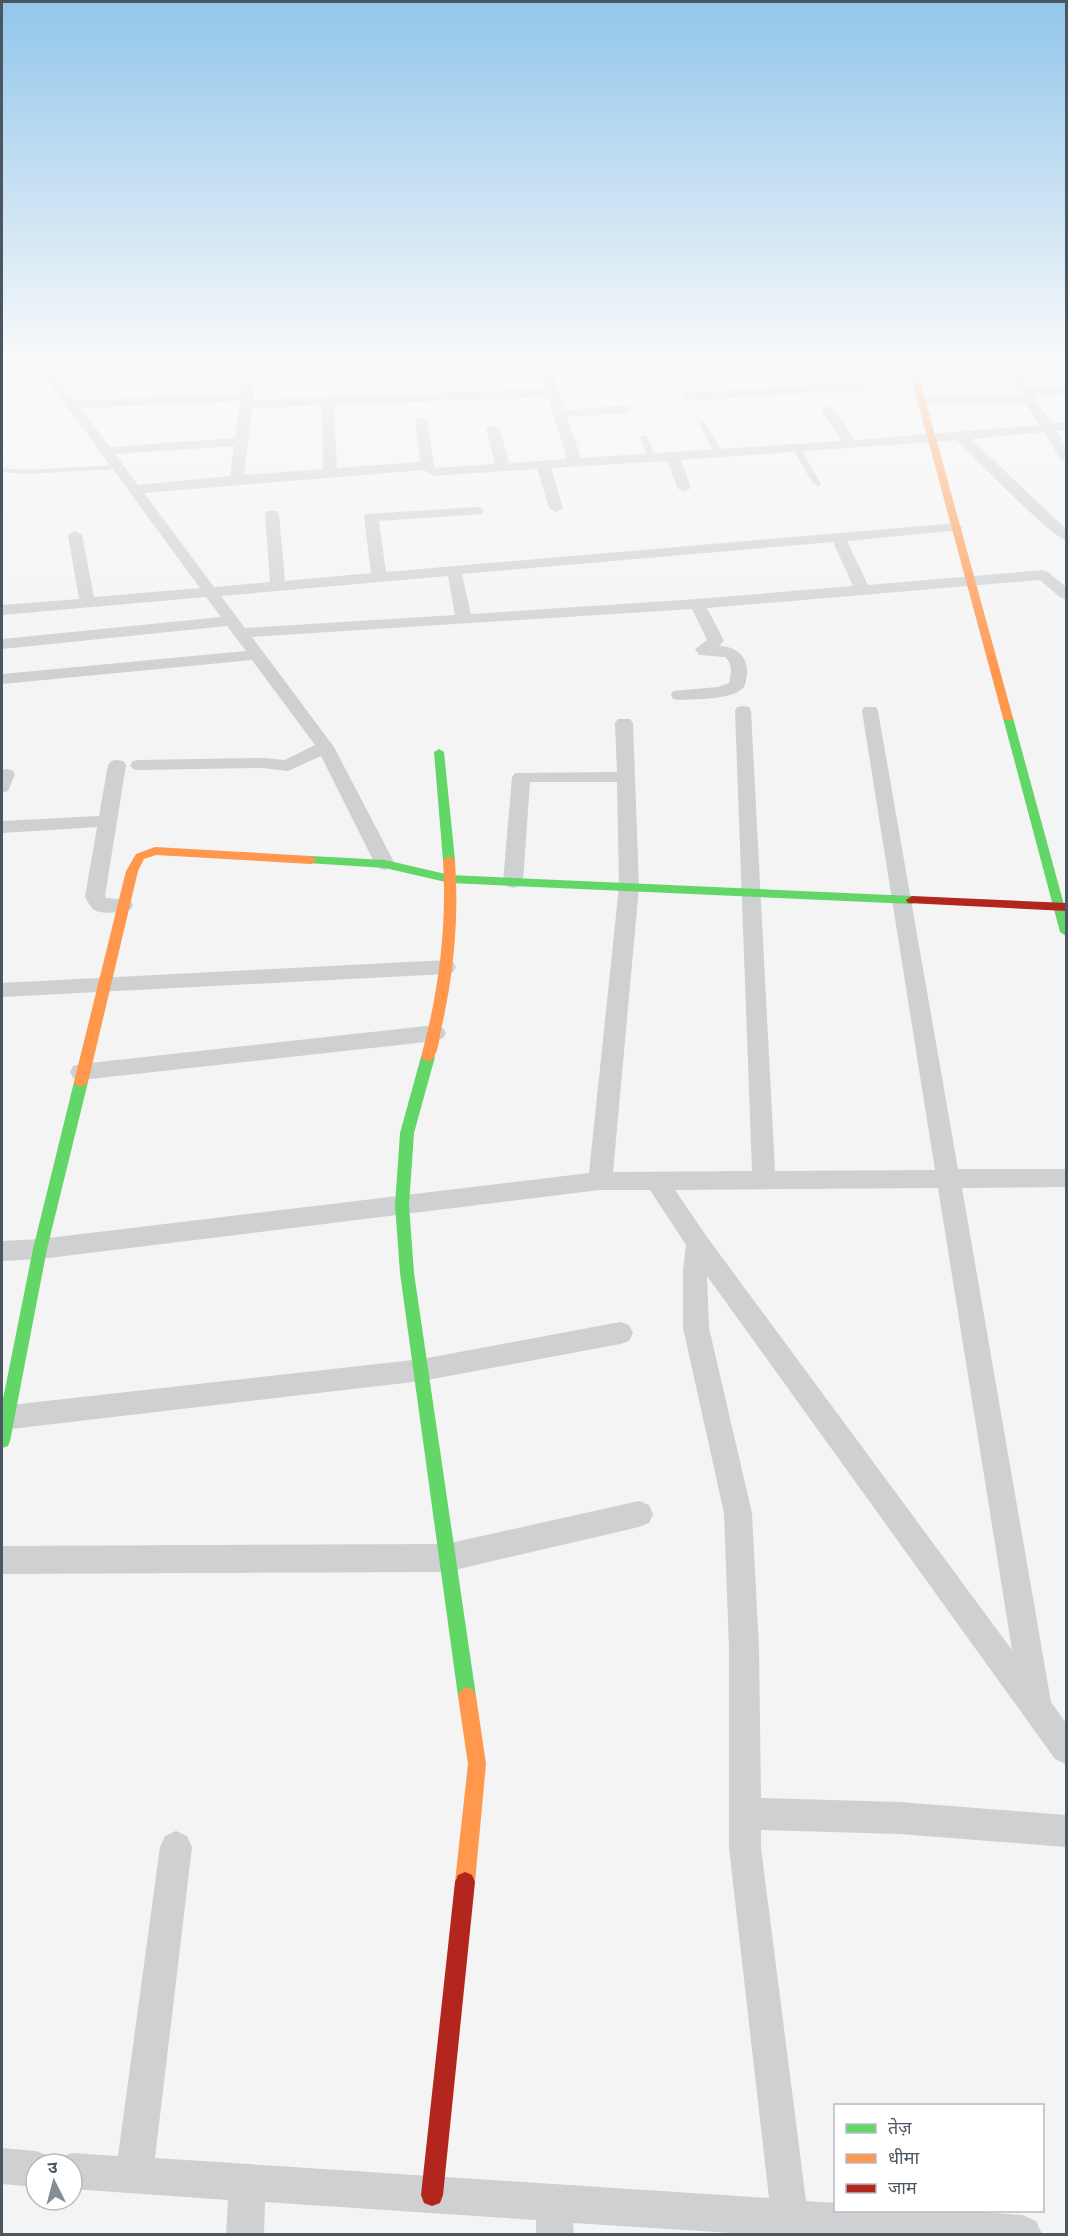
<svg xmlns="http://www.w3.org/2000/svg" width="1068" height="2236" font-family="Arial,'Noto Sans Devanagari',sans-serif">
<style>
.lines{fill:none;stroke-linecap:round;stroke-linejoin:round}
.lane{fill:#ced0d2;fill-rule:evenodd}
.street{fill:#ced0d2;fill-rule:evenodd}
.fast{fill:#63d668;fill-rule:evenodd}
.slow{fill:#ff974d;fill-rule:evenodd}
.jam{fill:#b3261e;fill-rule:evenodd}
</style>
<rect width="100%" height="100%" fill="#f4f4f4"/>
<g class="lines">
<g class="lane">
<polygon points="699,421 704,422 722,452 721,454 714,452 698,422"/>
<polygon points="644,435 648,437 655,459 648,457 640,437"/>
<polygon points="793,445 800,447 821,484 820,486 813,484 792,447"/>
<polygon points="117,465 120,465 120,469 23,474 2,472 2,468 23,470"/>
</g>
<g class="street">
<path d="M34 362H46L50 366 153 362H257L253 400 546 389 537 362H549L565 410 627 405 633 409 627 413 567 417 581 458 842 441 821 410 827 406 832 407 855 440 1039 425 1026 404H921L915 400 921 396H1021L1000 362H1012L1029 388 1066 387V395L1034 396 1051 423 1066 422V430L1056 431 1066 447V461L1061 460 1044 432 971 439 1066 529V540C1051 537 974 457 957 440L681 460 691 488 684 492 677 488 668 461 551 468 563 508 556 512 549 508 537 469 433 476 424 470 144 493 214 587 270 582 265 514 267 511H277L279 514 285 581 371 573 364 517 366 514 477 507 482 508 484 511 482 514 379 521 386 572 956 523 963 527 961 530 847 541 868 585 1043 570 1048 572 1066 587V599L1061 598 1040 580 707 608 724 641 719 646C736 646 749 657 747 675 746 679 746 685 743 688 732 700 695 699 679 700L673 699 671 695 673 691 718 687 729 683C731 674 733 664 725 657L699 655 695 649 707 640 692 609 252 637 334 747 395 864 392 868 385 870 378 868 375 864 321 756 288 771 263 768 139 770 133 769 130 765 133 761 139 760 263 758 285 760 315 745 252 660 2 684V674L246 651 227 626 2 649V639L221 617 206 597 2 615V605L79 599 68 535 75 531 82 535 94 597 200 588 43 374 2 376V368L37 367ZM244 366 241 393 75 401 55 374ZM548 397 567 459 509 463 500 429 493 425 486 429 495 464 436 468 434 465 427 421 421 417 415 421 420 462 337 468 334 405ZM240 401 235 438 110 447 81 408ZM322 405 323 469 244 475 252 408ZM234 446 230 476 138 485 115 454ZM833 542 853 586 697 599 471 614 462 574ZM448 576 455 615 245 628 221 596Z"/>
<polygon points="712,362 766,362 760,366 674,373 668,369 674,365"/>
<polygon points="821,362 835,362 866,390 860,394 852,390 688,401 682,397 688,393 844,383"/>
<path d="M743 706 749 707 751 711 775 1171 935 1170 862 711 864 707H876L878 711 958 1169H1066V1187L962 1188 1051 1702 1066 1723V1764L1055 1759 707 1276 709 1328 752 1513 759 1648 761 1798 899 1802 1066 1815V1847L899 1834 761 1830V1848L806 2201 836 2203V2210H953L1023 2215 1036 2221 1042 2234H748L573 2223 574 2234H536V2220L265 2202 264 2234H226L228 2200 72 2189V2164H56L59 2158 72 2153 118 2156 160 1847 165 1836 176 1831 187 1836 192 1847 155 2158 769 2198 729 1848V1648L724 1513 683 1328V1270L686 1245 650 1190H600L40 1259 2 1261V1241L40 1239 589 1173 619 887 617 782H530L523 882 520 886 513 888 506 886 503 882 512 777 515 773 617 772 615 723 618 719H630L633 723 639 887 613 1172 752 1171 735 711 737 707ZM938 1188 1012 1650 707 1237 675 1190Z"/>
<path d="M117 760 123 761 126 765 105 896 106 898 130 900 133 905 130 910C121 912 102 915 94 910 91 907 87 901 85 897L97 827 2 833V821L99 816 108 765 111 761Z"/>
<polygon points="6,769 12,770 15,774 8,791 2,793 2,770"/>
<polygon points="446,960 453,962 456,967 453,972 446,974 2,997 2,983"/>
<polygon points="435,1025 443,1028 446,1033 443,1038 435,1041 81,1080 73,1078 70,1072 73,1066 81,1064"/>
<polygon points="620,1322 629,1325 633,1333 629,1341 620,1344 422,1381 2,1430 2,1406 422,1359"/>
<polygon points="639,1501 649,1505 653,1514 649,1523 639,1527 446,1572 2,1574 2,1546 446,1544"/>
<polygon points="2,2148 36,2151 49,2156 52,2164 36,2164 36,2187 2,2184"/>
</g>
<g class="fast">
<polygon points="1008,715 1013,718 1066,912 1066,936 1060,932 1003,718"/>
<polygon points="439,749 444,752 455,860 449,864 443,860 434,752"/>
<polygon points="311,856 385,860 450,875 912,896 918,900 912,904 450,883 385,868 307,863 307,857"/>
<polygon points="428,1052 435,1057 414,1133 409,1205 414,1273 476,1696 473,1702 467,1705 461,1702 458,1696 400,1273 395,1205 400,1133 421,1057"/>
<polygon points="81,1077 88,1082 47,1249 10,1441 8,1446 2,1448 2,1404 33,1249 74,1082"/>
</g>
<g class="slow">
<polygon points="907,362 915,362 1013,718 1012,720 1004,720 1003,718"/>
<polygon points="155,847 311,856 317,860 311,864 156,855 144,859 138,871 88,1082 81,1087 76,1085 74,1082 126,871 136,854"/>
<path d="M449 856 455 860C459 918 454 973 441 1030 439 1039 438 1059 428 1062L421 1057C439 992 447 927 443 860Z"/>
<polygon points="467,1687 473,1690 476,1696 486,1764 475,1882 472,1889 465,1892 458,1889 455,1882 468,1764 458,1696 461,1690"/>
</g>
<g class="jam">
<polygon points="912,896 1066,903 1066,911 908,903 906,900"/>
<polygon points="465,1872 472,1875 475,1882 443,2195 440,2203 432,2206 424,2203 421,2195 455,1882 458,1875"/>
</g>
</g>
<linearGradient id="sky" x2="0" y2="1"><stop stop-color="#91c6eb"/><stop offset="0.54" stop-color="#fafafa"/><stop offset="1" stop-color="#fafafa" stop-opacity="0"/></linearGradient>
<rect width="1068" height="675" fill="url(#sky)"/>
<rect width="1068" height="2236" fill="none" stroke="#4a5661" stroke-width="6"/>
<rect x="834" y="2104" width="210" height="108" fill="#ffffff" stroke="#b7bbc0" stroke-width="1.5"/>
<rect x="846" y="2124" width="30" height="9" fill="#63d668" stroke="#b7bbc0" stroke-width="1.5"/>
<text x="888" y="2134" font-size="18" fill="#4a5661">तेज़</text>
<rect x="846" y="2154" width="30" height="9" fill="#ff974d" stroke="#b7bbc0" stroke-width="1.5"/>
<text x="888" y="2164" font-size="18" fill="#4a5661">धीमा</text>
<rect x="846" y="2184" width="30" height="9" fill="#b3261e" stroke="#b7bbc0" stroke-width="1.5"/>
<text x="888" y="2194" font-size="18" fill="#4a5661">जाम</text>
<g transform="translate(54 2182) rotate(354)"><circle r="28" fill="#ffffff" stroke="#b7bbc0" stroke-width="1.5"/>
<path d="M0-4.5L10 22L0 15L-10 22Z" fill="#868d94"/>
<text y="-9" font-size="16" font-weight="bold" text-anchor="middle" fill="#4a5661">उ</text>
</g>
</svg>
